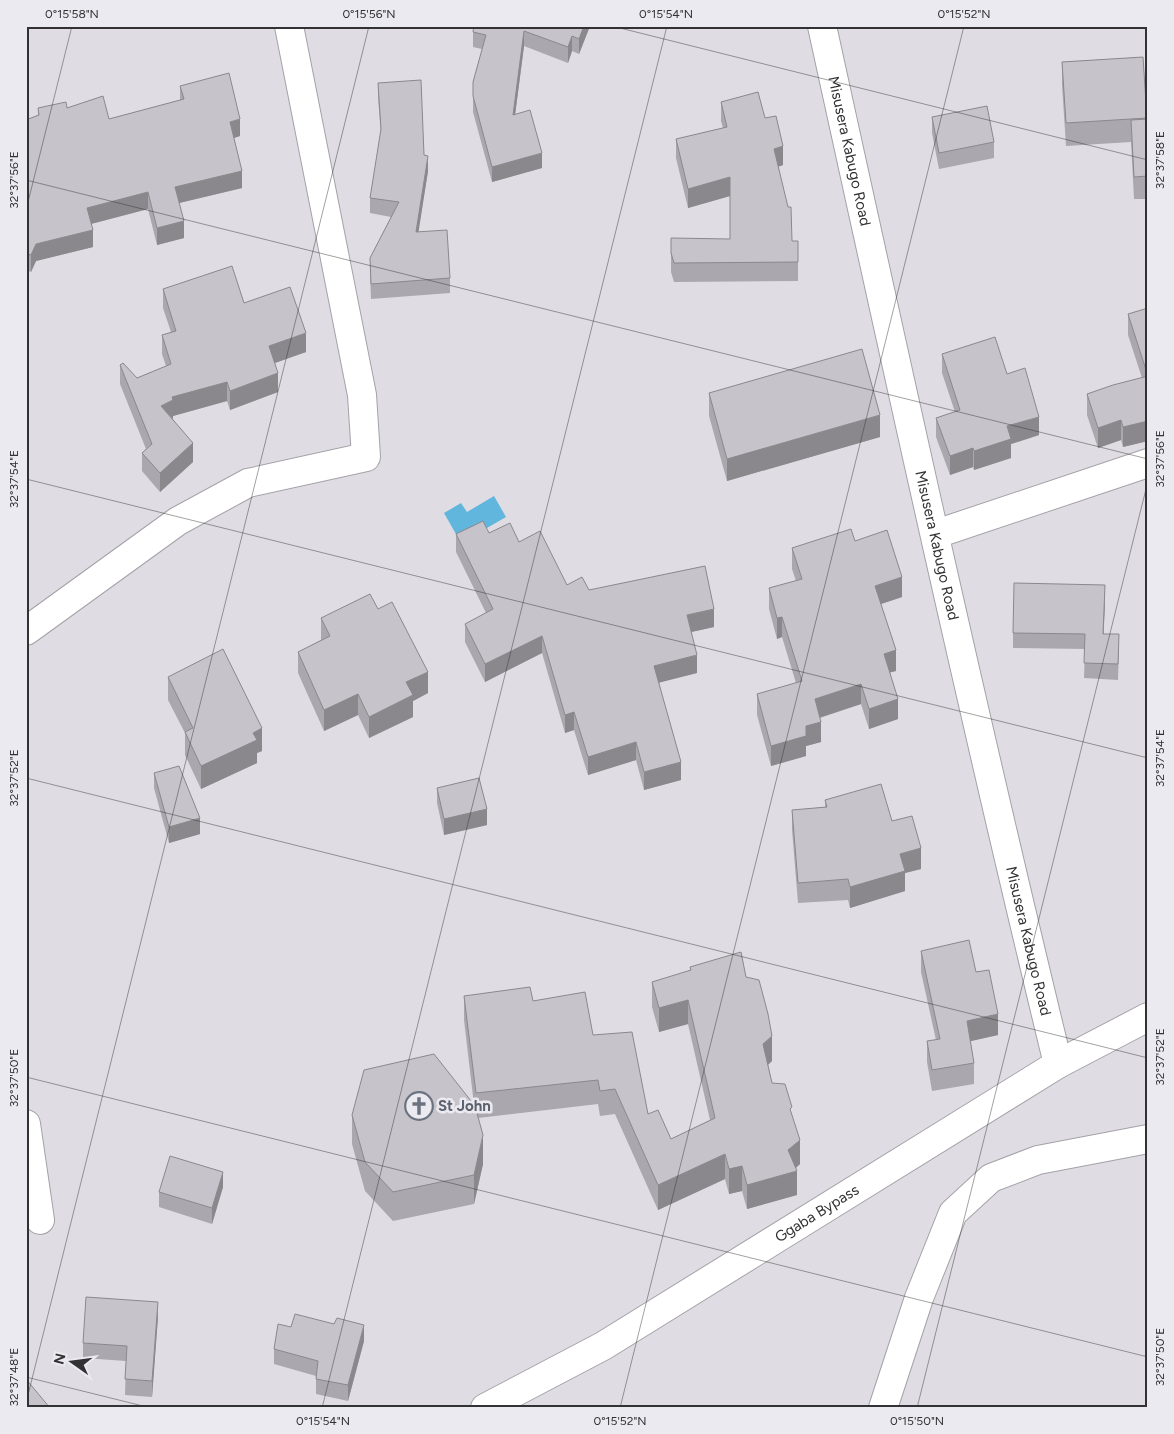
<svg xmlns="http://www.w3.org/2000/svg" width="1174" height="1434" font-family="Figtree,sans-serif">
<rect width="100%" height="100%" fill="#dfdde3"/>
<path fill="#61b6dd" d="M494 496 506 517 461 543 444 513 461 503 467 512Z"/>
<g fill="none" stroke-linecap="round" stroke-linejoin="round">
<defs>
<g id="minor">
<path id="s1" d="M822 26C898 373 974 719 1058 1064"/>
<path d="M936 534 1148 463"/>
<path d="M26 631 178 521 248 483 366 457 362 395 289 26"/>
<path d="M26 1124 40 1220"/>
<path d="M883 1408 919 1298 953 1213 991 1178 1038 1160 1148 1139"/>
</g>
<g id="tertiary">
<path id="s2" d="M485 1408 603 1346 1058 1064 1148 1017"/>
</g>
</defs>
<use href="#minor" stroke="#a4a2a8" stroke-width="30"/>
<use href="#tertiary" stroke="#a4a2a8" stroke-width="30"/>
<use href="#minor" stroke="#fff" stroke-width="28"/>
<use href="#tertiary" stroke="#fff" stroke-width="28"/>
</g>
<path fill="#aaa8ae" d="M474 26H590L579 54 572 51 568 63 524 46 515 115 542 168 492 182 473 112V82L482 49 473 47V32Z
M1143 57 1147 119H1148V199H1134L1131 142 1066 146 1062 85V62Z
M378 83 424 155 428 171 418 232 450 278V293L371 299 370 274V258L391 217 370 213V198L381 134 378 98Z
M180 86 240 136 234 138 242 188 179 203 184 238 157 245 148 209 91 224 93 247 36 261 31 272 26 270V120L38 115V108H67L109 119 180 100Z
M721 102 765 118 783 165 778 167 792 241H798V281L674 282 671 272V253L730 239V196L688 208 676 158V139L723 128 721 121Z
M932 117 994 142V158L939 169 932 133Z
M163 289 244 303 306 352 275 363 278 392 230 410 227 401 173 416V419L193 462 160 492 142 471V453L146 449 120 384V365L137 378 166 366 162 354V335L171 332 163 308Z
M1148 308V441L1123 447 1121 440 1098 448 1087 415V394L1142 378 1128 335V314Z
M942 354 1007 374 1039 435 1011 444V458L974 470 973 467 950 475 936 437V418L955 412 942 373Z
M709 393 880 437 727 481 709 416Z
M489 533 519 542 567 585 589 590 714 627 691 632 697 673 659 682 681 780 644 790 636 760 588 775 574 730 565 733 542 653 485 682 465 642V624L486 613 456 552V534Z
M855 541 902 597 881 604 896 671 890 672 898 719 869 729 861 704 820 718 821 742 806 746V756L771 766 757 715V694L796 683 782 637 777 639 769 609V588L796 581 792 569V548Z
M1105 601 1103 634 1119 650 1118 680 1084 678 1085 649 1013 648V633Z
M378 609 428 693 413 701V717L369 738 358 715 324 731 298 673V652L321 640V618Z
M168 677 262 751 257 753V763L201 789 185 755V733L168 700Z
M154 773 200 834 169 843 154 788Z
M437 788 487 825 444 835 437 803Z
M825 800 892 821 921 869 905 873V891L850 908 848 900 798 903 792 830V810L825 807Z
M921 951 976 972 998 1035 970 1041 974 1063V1084L932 1091 927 1062V1041L936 1040 921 972Z
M690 967 746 977 772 1061 768 1065 772 1083 792 1116 800 1164 796 1168 797 1195 747 1209 742 1191 729 1194 725 1179 658 1210 615 1114 600 1116 598 1104 478 1118 483 1164 474 1204 393 1221 365 1191 352 1144V1115L474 1105 464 1020V996L533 1001 593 1035 648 1114 671 1139 710 1120 688 1024 659 1032 652 1007V982L690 971Z
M223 1187 212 1224 159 1207V1192Z
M158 1317 152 1397 125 1395 126 1361 83 1358V1343Z
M291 1327 364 1341 348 1401 316 1394V1376L274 1364V1349Z"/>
<path fill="#8b888d" d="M584 26H590L579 54V39Z
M524 31V46L513 131V115Z
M572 36V51L568 63V47Z
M240 119V136L230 139V122Z
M783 146V165L774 168V149Z
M542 153V168L492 182V167Z
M428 156V171L416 248V232Z
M242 171V188L175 204V187Z
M730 177V196L688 208V189Z
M148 192V209L87 225V208Z
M184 221V238L157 245V228Z
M93 230V247L36 261 31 272V255L36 244Z
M306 333V352L269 365V346Z
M278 373V392L230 410V391Z
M227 382V401L173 416V419L161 406 172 397Z
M880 415V437L727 481V459Z
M1039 417V435L1011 444V458L974 470V451L1007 426Z
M1121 420V440L1098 448V428Z
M1148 421V441L1123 447V427Z
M193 443V462L160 492V473Z
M973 448V467L950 475V456Z
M902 577V597L875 606V586Z
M1105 585V601L1103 649V634Z
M714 609V627L687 633V615Z
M782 617V637L777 639V618Z
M542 636V653L485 682V664Z
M896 650V671L884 674V654Z
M697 655V673L654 684V666Z
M428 672V693L413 701V717L369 738V717L406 682Z
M861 684V704L815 719V699Z
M358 694V715L324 731V710Z
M898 699V719L869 729V709Z
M574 712V730L565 733V715Z
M821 722V742L806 746V756L771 766V746L806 726Z
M262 728V751L257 753V763L201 789V766L253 733Z
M636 742V760L588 775V757Z
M681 762V780L644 790V772Z
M487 809V825L444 835V819Z
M200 818V834L169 843V827Z
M921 848V869L905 873V891L850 908V887L900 854Z
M688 1000V1024L659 1032V1008Z
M998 1014V1035L967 1042V1021Z
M772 1036V1061L763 1069V1044Z
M483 1135V1164L474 1204V1175Z
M800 1140V1164L790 1173 797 1171V1195L747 1209V1185Z
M725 1154V1179L658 1210V1185Z
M742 1166V1191L729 1194V1169Z
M223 1172V1187L212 1224V1208Z
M158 1302V1317L152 1397V1381Z
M364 1325V1341L348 1401V1385Z"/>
<path fill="#c6c3ca" stroke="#8b888d" d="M474 26H584L579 39 572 36 568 47 524 31 513 115 530 110 542 153 492 167 473 96V82L486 35 473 32Z
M1143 57 1147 118 1066 123 1062 62Z
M229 73 240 119 230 122 242 171 175 187 184 221 157 228 148 192 87 208 93 230 36 244 31 255 26 253V120L39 115 38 108 66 102 67 108 103 96 109 119 184 99 180 86Z
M421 80 424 155 428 156 416 232 447 230 450 278 371 284 370 258 399 202 370 198 381 129 378 83Z
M758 92 765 118 776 116 783 146 774 149 788 207H791L792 241H798V262L674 263 671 253V238L730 239V177L688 189 676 139 727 127 721 102Z
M987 106 994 142 939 153 932 117Z
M1148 119V176L1134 177 1131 120Z
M232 266 244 303 290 287 306 333 269 346 278 373 230 391 227 382 172 397 173 400 161 406 193 443 160 473 142 453 152 444 120 365 123 363 137 378 171 364 162 335 176 331 163 289Z
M1148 308V421L1123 427 1121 420 1098 428 1087 394 1113 385 1148 376 1128 314Z
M995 337 1007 374 1025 368 1039 417 1007 426 1011 439 974 451 973 448 950 456 936 418 960 410 942 354Z
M862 349 880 415 727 459 709 393Z
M483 521 489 533 510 523 519 542 540 531 567 585 582 577 589 590 705 566 714 609 687 615 697 655 654 666 681 762 644 772 636 742 588 757 574 712 565 715 542 636 485 664 465 624 493 609 456 534Z
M851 529 855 541 887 530 902 577 875 586 896 650 884 654 898 699 869 709 861 684 815 699 821 722 806 726V736L771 746 757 694 802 681 782 617 777 618 769 588 802 579 792 548Z
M1014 583 1105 585 1103 634H1119L1118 664 1084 663 1085 634 1013 633Z
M370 594 378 609 392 602 428 672 406 682 413 695 369 717 358 694 324 710 298 652 330 636 321 618Z
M223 649 262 728 253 733 257 740 201 766 185 732 193 728 168 677Z
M179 766 200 818 169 827 154 773Z
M479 778 487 809 444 819 437 788Z
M881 784 892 821 912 816 921 848 900 854 905 871 850 887 848 879 798 883 792 810 827 807 825 800Z
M969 940 976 972 989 970 998 1014 967 1021 974 1063 932 1070 927 1041 940 1039 921 951Z
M741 952 746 977 759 980 768 1014 772 1036 763 1044 772 1083 785 1084 792 1107 790 1109 800 1140 788 1150 797 1171 747 1185 742 1166 729 1169 725 1154 658 1185 615 1089 600 1091 598 1080 476 1093 464 996 530 987 533 1001 585 992 593 1035 632 1032 648 1114 658 1110 671 1139 715 1118 688 1000 659 1008 652 982 691 970 690 967Z
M434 1054 475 1106 483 1135 474 1175 393 1192 365 1162 352 1115 364 1070Z
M170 1156 223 1172 212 1208 159 1192Z
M86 1297 158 1302 152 1381 125 1379 127 1346 83 1343Z
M295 1314 334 1324 337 1318 364 1325 348 1385 316 1379 318 1361 274 1349 278 1324 291 1327Z
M26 1379 50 1408H26Z"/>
<path fill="none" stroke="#323133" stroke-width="1" stroke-opacity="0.45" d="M612 26 1148 160M26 180 1148 459M26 210 72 26M26 479 1148 758M26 778 1148 1058M26 1077 1148 1357M26 1377 151 1408M26 1403 369 26M322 1408 667 26M620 1408 964 26M917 1408 1148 481"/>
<defs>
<symbol id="church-ring" viewBox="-11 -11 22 22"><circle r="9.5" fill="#eceaf1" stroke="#6b7280" stroke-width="1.5"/><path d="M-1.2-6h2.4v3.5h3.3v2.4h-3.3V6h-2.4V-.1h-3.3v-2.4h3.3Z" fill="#6b7280"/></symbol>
</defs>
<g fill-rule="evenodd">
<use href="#church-ring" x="403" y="1090" width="32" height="32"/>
</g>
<g text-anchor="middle" stroke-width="5" stroke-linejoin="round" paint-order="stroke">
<g font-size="15" fill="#323133" stroke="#eceaf1">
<text dy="5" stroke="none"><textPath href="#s1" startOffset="128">Misusera Kabugo Road</textPath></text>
<text dy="5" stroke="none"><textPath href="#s1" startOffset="532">Misusera Kabugo Road</textPath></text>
<text dy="5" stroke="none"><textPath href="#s1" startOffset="938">Misusera Kabugo Road</textPath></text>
<text dy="5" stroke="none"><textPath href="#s2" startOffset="385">Ggaba Bypass</textPath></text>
</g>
<g font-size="15" font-weight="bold" fill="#5b616d" stroke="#eceaf1" text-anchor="start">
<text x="438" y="1111">St John</text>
</g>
</g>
<rect width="1174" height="1434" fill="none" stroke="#eceaf1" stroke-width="55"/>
<g transform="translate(72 1362) rotate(284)" stroke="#eceaf1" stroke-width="4" paint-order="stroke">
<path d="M0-4L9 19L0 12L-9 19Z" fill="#323133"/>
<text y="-8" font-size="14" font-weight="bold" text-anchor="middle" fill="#323133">N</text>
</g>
<rect x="28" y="28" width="1118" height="1378" fill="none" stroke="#323133" stroke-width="2"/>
<g font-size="12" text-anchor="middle" fill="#323133">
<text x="72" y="18">0°15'58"N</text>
<text x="369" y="18">0°15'56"N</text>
<text x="666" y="18">0°15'54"N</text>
<text x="964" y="18">0°15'52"N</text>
<text transform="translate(1160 160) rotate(-90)" y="4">32°37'58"E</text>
<text transform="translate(14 180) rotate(-90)" y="4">32°37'56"E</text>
<text transform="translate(1160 459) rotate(-90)" y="4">32°37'56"E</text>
<text transform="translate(14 479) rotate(-90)" y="4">32°37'54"E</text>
<text transform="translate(1160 758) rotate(-90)" y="4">32°37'54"E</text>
<text transform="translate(14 778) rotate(-90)" y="4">32°37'52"E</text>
<text transform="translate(1160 1057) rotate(-90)" y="4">32°37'52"E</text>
<text transform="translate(14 1078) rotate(-90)" y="4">32°37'50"E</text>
<text transform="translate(1160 1357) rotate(-90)" y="4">32°37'50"E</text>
<text transform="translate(14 1377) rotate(-90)" y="4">32°37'48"E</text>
<text x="323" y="1425">0°15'54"N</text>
<text x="620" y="1425">0°15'52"N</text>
<text x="917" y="1425">0°15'50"N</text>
</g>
</svg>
